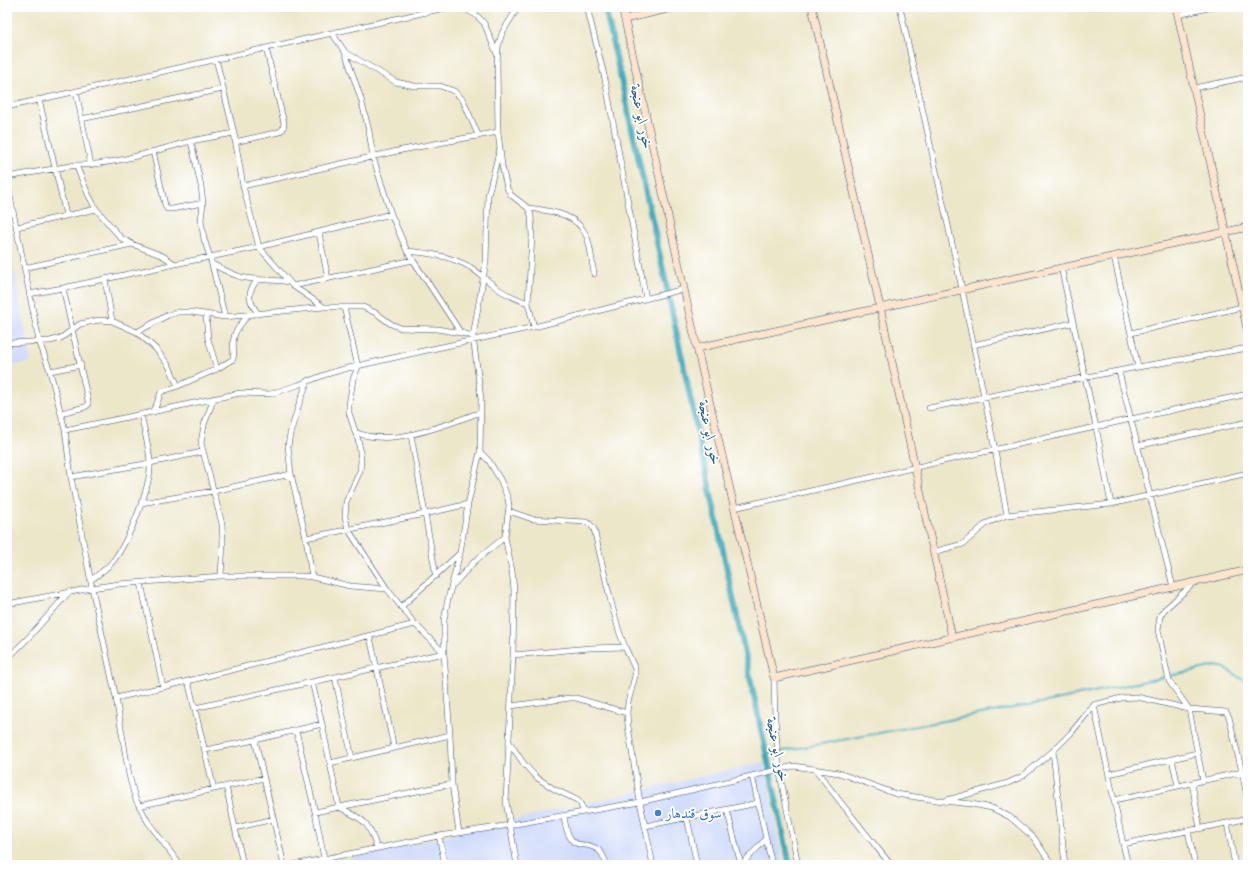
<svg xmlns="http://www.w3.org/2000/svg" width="1255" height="872" font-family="'Old Standard TT',Amiri,serif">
<rect width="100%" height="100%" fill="#fff"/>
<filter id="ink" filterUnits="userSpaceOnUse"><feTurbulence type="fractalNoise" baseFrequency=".025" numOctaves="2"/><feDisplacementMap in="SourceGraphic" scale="8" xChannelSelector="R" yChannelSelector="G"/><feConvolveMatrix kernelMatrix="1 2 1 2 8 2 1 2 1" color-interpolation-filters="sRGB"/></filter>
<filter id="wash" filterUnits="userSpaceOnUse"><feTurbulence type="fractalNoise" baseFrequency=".012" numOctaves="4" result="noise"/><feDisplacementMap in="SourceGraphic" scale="16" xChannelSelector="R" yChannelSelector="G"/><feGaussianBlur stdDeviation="0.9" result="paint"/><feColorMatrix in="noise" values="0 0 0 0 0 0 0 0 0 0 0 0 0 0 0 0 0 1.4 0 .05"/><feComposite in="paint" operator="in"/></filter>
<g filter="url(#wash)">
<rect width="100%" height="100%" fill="#ede7ca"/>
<path fill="#cfdafa" d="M7 227 31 362 7 367Z
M764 762 783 865H321Z"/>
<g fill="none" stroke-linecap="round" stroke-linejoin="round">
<path stroke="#3ca9bc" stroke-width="2" d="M767 754 1051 701 1216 666 1225 668 1248 683"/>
<path stroke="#3ca9bc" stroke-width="6" d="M605 7 667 288 790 865"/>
</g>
</g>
<g filter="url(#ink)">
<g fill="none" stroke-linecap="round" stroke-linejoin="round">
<defs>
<path id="street" d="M449 7 332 33 345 52 361 99 369 131 373 157 391 214 407 251 461 333
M462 7 476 15 484 23 497 54
M518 7 502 33 498 47 497 65 498 132 502 166 507 188 511 195 528 208 531 215 532 236 528 303 534 327
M587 7 605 79 646 299
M900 7 962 289 995 450 1007 515
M1178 15 1212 7
M345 52 396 82 414 86H440L454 91 463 100 478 135
M1194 88 1248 77
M76 91 91 165
M39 99 66 215
M7 107 332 33
M81 119 223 89
M235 142 279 132 283 129 284 123 266 48
M153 151 165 205 167 209H172L203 203
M76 165C115 165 154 151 191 141
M7 177 76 165 88 194 96 209 121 238 132 244 163 256 175 264 259 247 243 186 234 133 216 59
M7 181 39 341 50 371 65 430 71 477 92 588 116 698
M243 186 402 150 498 132
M528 208C551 211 577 213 587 237 591 248 592 262 594 274
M391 214 259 247 293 286 324 307H363L376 313 391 324 401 328 437 329 461 333 473 336
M17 227 96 209
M319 233 328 279
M407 251C428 253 451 256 470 267 479 273 488 281 497 288 506 295 517 299 528 303
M1114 256 1138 367
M212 264C222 269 231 274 241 277 257 281 273 279 289 282
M1061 267 1096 427 1111 504
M24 268 132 244
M105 279 112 321
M293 286 413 260
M29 294 63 288 175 264
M344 307 358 367 353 379 349 405V413L359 443 361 461 360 471 346 502 345 517 348 529 387 589 415 624 444 653 450 735 452 784 459 833
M258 314C248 299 246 294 258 279
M206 315 208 339 217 369
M225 317 210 257 204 239 201 220 203 203 201 186 191 141 234 133
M137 332 168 315 178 312H191L225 317 324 307
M1131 333 1242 307
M7 343 50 341 61 338 80 324 99 320 112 321 137 332 156 349 169 366 178 386 161 392 156 406 152 412 65 430
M973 345 1072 323
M50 371 81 365
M1119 372 1173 587
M308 380 299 404 290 434 288 446 291 474 306 538 425 514 468 504
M178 386 217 369 233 359C235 352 232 345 234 337 235 330 243 322 247 316
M214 398 204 425 201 443 222 524 223 542 221 576
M929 408 1138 367 1248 348
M152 412 240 393 270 394 298 385 327 374 344 369 423 351 534 327 684 289
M61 413 85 407 88 405V401L63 288
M355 432C392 448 445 425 481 412
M411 435 436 576
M1137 446 1248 422
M480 452 489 461 501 481 508 499 509 506 505 537 512 571 514 590 513 655 506 802 517 865
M71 477 150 463 202 452
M141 503 214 491 291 474
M734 508 1131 419 1248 394
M509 511 532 519 587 522 590 524 594 529 610 598 619 631 625 647 635 669V676L628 702 627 713 628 726 640 802 653 865
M306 538 312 577
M933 552 963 544 987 523 1007 515 1111 504 1248 473
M91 580C99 574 108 568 114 560 128 541 152 486 150 462 149 446 144 430 141 414
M1195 582 1164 610 1160 616 1158 630 1169 681 1189 709 1203 781
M141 583 163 687 188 681 214 789 264 778
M453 585 475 561 505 537
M7 604 92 588 119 584 221 576H302L312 577 350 586 387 589
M401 607 460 553
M370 637 394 748
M513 655 590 648 625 647
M7 659 29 637 69 592
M335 677 352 758
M774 678 775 719 779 769 798 865
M188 681 415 624
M163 687 116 698 129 775 135 798 148 822 180 865
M511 706 570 698H576L627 713
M195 708 312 682
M322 724 312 682 444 653V620L448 599 460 553 468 504 480 452 481 399 473 336 486 262 488 195 500 148
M296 730 315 812
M255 740 284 865
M509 742 524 764 536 777 554 789 577 800 580 803 584 812
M205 750 255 740 322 724 339 807
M1053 751 1065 865
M1172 759 1178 786
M330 763 450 735
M815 769 842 804 891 865
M1248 771 1242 772 1248 802
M1109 774 1197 753
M752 776 772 865
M226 786 243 865
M947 800 1008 783 1023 776 1053 751 1071 733 1094 705
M1114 800 1094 705 1121 698 1137 697 1189 709 1226 712 1229 717 1242 772 1192 783 1200 829
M139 806 214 789
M339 807C365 821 367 819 377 848
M727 810 741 865
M564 816C565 824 567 837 574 842 577 844 582 845 586 845 600 848 602 852 607 865
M687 818 697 865
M645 826 758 803
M235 828 274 819
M1188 831 1195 865
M439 836 445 865
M1123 844 1114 800 1192 783
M324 858 315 812 452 784
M293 865 439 836 510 825 640 802 794 766 839 773 896 794 943 801 972 804 992 808 1010 817 1025 830 1034 838 1052 865
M741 865 766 839
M1128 865 1123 844 1227 823
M1235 865 1227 823 1248 818"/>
<path id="secondary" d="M622 7 697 348 774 678 1248 570
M812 7 880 307 952 637
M1176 7 1248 333
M625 19 676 7
M697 348 1248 227"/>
</defs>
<use href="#street" stroke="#3a4b6e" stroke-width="6"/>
<use href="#secondary" stroke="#3a4b6e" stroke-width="8"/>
<use href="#street" stroke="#fff" stroke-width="5"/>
<use href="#secondary" stroke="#fbe5cf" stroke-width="7"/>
</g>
</g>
<circle fill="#3f7fe0" stroke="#fff" stroke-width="1.5" cx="658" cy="813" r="4"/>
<g text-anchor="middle" stroke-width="3.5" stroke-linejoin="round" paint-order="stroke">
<g font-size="14" fill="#366cbe" stroke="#fff" text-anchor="start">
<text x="666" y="818">سوق قندهار</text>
</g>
<g font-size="15" font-style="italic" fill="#286084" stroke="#fff">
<text transform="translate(642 117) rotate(78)" y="5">خور ابو عنجة</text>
<text transform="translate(710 433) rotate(78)" y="5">خور ابو عنجة</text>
<text transform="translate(778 750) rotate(78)" y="5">خور ابو عنجة</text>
</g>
</g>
<rect width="1255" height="872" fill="none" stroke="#fff" stroke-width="24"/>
</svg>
